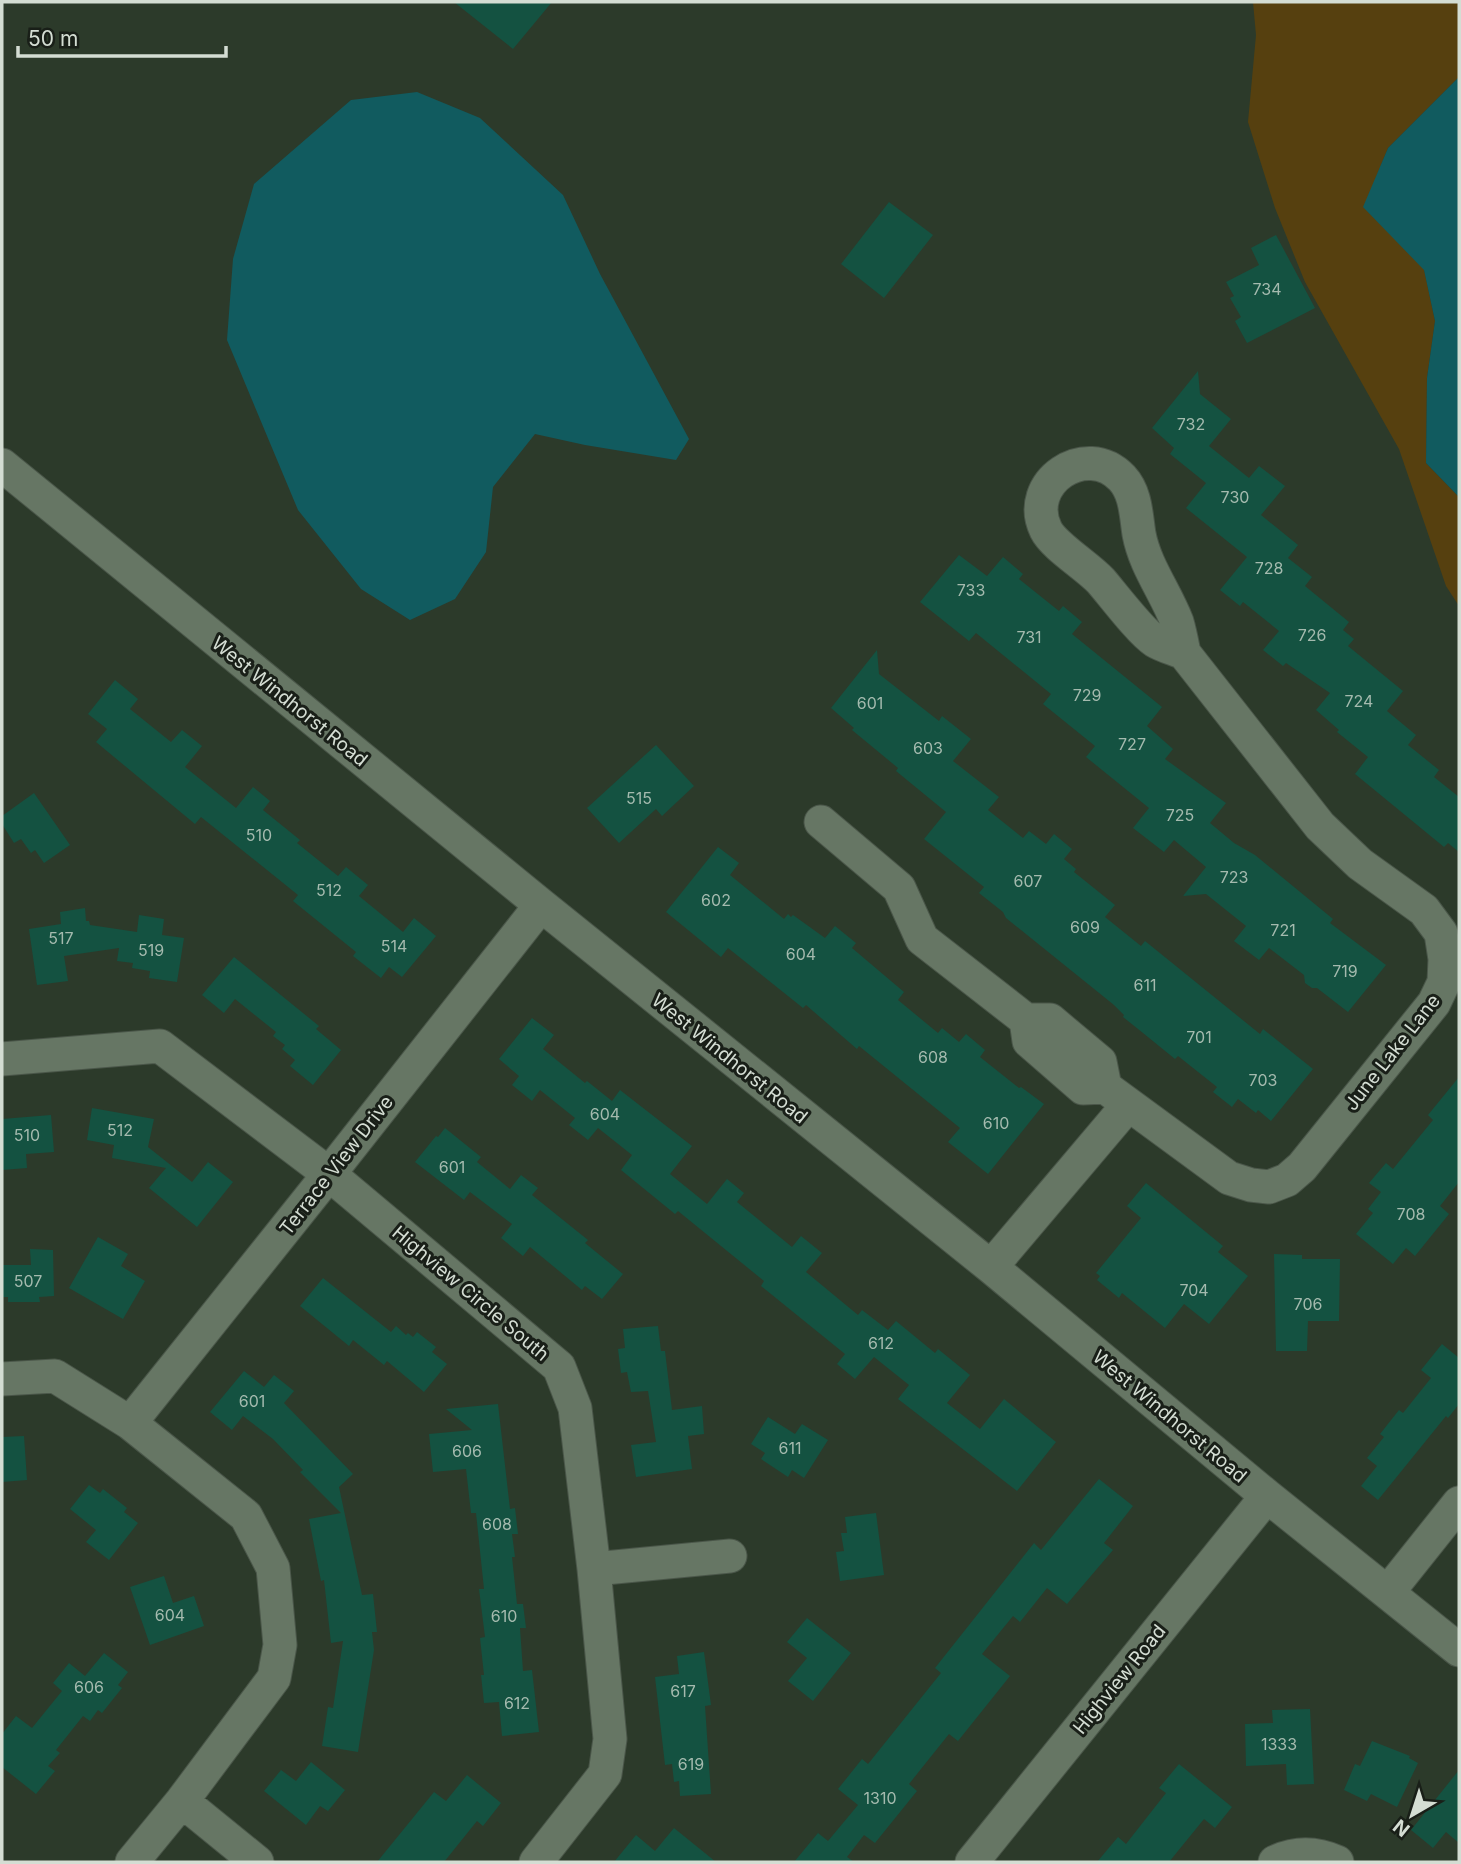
<svg xmlns="http://www.w3.org/2000/svg" width="1461" height="1864" font-family="Inter,sans-serif">
<rect width="100%" height="100%" fill="#2c3a2a"/>
<path fill="#56400f" d="M1253 2H1459V77L1388 148 1364 207 1424 269 1435 321 1427 378 1426 463 1458 496 1459 500V606L1446 586 1399 449 1305 282 1275 208 1248 122 1256 35Z"/>
<path fill="#115b5f" d="M1459 77V500L1458 496 1426 463 1427 378 1435 321 1424 270 1363 207 1388 148Z
M417 92 480 118 563 195 600 274 689 439 676 460 585 445 535 434 493 487 486 552 455 599 410 620 361 589 298 510 227 340 233 259 254 184 351 100Z"/>
<path fill="#145241" d="M454 2H552L513 49Z
M889 202 933 235 884 298 841 264Z
M1276 235 1315 308 1247 343 1235 321 1241 317 1230 298 1234 296 1226 282 1259 265 1251 248Z
M1198 371 1200 394 1231 419 1209 446 1249 478 1259 466 1285 486 1261 515 1298 545 1288 558 1312 577 1305 586 1349 622 1343 630 1354 639 1348 646 1403 691 1387 711 1416 735 1408 745 1439 770 1434 777 1459 797V852L1448 843 1444 847 1355 774 1368 757 1337 732 1339 730 1316 710 1330 693 1286 663 1283 666 1263 650 1279 631 1243 602 1240 606 1220 590 1247 557 1186 508 1206 483 1170 454 1174 448 1152 428Z
M959 555 987 576 1003 557 1023 574 1019 579 1059 611 1063 606 1082 622 1072 634 1162 707 1147 726 1173 749 1165 759 1226 803 1210 823 1234 843 1255 855 1333 919 1330 923 1386 965 1348 1012 1317 988H1312L1305 983 1304 975 1269 948 1259 960 1234 941 1246 926 1206 894 1183 896 1206 867 1174 840 1164 852 1133 828 1149 808 1086 757 1095 746 1043 704 1051 694 976 633 969 641 920 602Z
M877 650 879 674 939 721 942 716 971 739 953 761 999 797 988 810 1023 838 1029 831 1046 844 1054 834 1072 849 1064 859 1076 869 1074 872 1115 905 1105 917 1141 946 1145 941 1260 1034 1263 1029 1313 1069 1271 1121 1258 1110 1256 1113 1238 1099 1232 1107 1213 1092 1217 1087 1178 1056 1175 1059 1143 1033 1123 1017 1124 1015 1114 1005 1006 918 1003 912 979 893 984 887 924 839 946 812 896 771 898 768 852 730 854 728 831 708Z
M115 680 138 699 130 709 171 742 182 730 202 746 185 767 236 808 253 787 270 801 263 810 300 840 297 843 338 876 346 867 368 885 359 896 403 932 414 918 436 936 402 977 389 967 381 978 353 956 356 952 293 901 298 895 201 817 195 824 96 742 107 729 88 714Z
M656 745 694 786 662 816 656 809 619 843 587 808Z
M34 793 70 845 44 863 35 850 31 853 21 839 14 843 2 824V816Z
M718 847 739 863 730 875 784 919 788 914 791 917 793 915 825 938 835 926 856 943 852 948 904 992 898 1000 938 1033 942 1028 959 1042 966 1034 985 1050 980 1057 1019 1088 1021 1087 1044 1104 988 1174 948 1142 960 1128 859 1046 857 1049 806 1005 803 1008 728 948 721 957 666 912Z
M85 908 86 921H89L90 925 137 932 139 915 164 919 162 935 184 938 177 982 149 978 150 971 132 968 133 963 117 961 119 948 64 956 68 981 37 985 29 929 61 924 60 912Z
M234 957 319 1026 316 1029 341 1050 313 1085 290 1066 295 1060 282 1049 285 1045 273 1036 276 1032 235 999 224 1013 202 995Z
M532 1018 554 1035 543 1049 585 1083 587 1081 612 1101 620 1090 692 1146 670 1174 707 1204 727 1179 744 1193 737 1202 792 1247 801 1236 822 1253 806 1272 858 1315 862 1310 888 1330 896 1321 935 1353 938 1349 970 1375 947 1403 980 1429 1004 1399 1056 1442 1017 1491 898 1399 909 1385 874 1357 855 1379 837 1364 845 1354 761 1286 764 1281 678 1211 675 1214 621 1170 632 1155 598 1128 588 1140 569 1125 575 1118 540 1090 532 1101 512 1085 519 1076 499 1059Z
M1459 1077V1182L1440 1206 1449 1214 1415 1256 1406 1248 1393 1264 1356 1234 1373 1213 1368 1209 1381 1192 1369 1183 1386 1163 1393 1169 1433 1120 1428 1115Z
M92 1108 154 1119 148 1147 192 1182 208 1162 233 1182 197 1227 149 1188 166 1168 112 1158 114 1145 87 1140Z
M51 1115 54 1152 26 1154 27 1168 2 1170V1119Z
M445 1128 481 1157 477 1162 510 1189 521 1175 538 1188 532 1195 588 1240 585 1243 623 1274 602 1299 585 1286 582 1290 530 1247 523 1256 501 1238 512 1224 470 1192 464 1200 415 1162 436 1136 438 1137Z
M1146 1183 1223 1246 1218 1252 1248 1276 1209 1324 1184 1304 1165 1328 1122 1293 1119 1298 1097 1280 1100 1276 1096 1273 1141 1218 1127 1206Z
M98 1237 128 1254 121 1266 145 1281 123 1319 69 1288Z
M30 1249 53 1250 54 1296 39 1297 40 1302H8V1297H2V1265H31Z
M1274 1254 1302 1255V1259H1340L1339 1321H1308L1307 1351H1276Z
M323 1278 391 1332 396 1326 406 1335 408 1333 413 1337 417 1332 436 1347 432 1352 447 1364 424 1392 387 1361 384 1365 353 1340 349 1346 300 1306Z
M658 1326 661 1351H665L672 1410 702 1406 704 1434 688 1436 692 1469 636 1477 631 1445 656 1442 648 1391 631 1392 627 1372 621 1373 618 1349 625 1348 623 1329Z
M1442 1344 1459 1358V1404L1448 1418 1446 1416 1378 1500 1361 1486 1377 1466 1367 1458 1384 1437 1380 1434 1399 1410 1403 1413 1431 1378 1421 1370Z
M244 1371 264 1387 274 1375 294 1391 284 1403 353 1474 339 1487 362 1595 373 1594 377 1632H372L374 1650 358 1752 322 1746 328 1707 333 1708 343 1641 331 1643 324 1580 321 1581 309 1519 341 1513 300 1472 303 1470 273 1439 243 1416 232 1430 210 1412Z
M498 1404 510 1509 515 1508 518 1534H512L515 1557H512L517 1604H523L526 1628H520L523 1671 532 1670 539 1732 502 1736 499 1702 484 1703 481 1675H484L480 1638 485 1637 479 1589H484L476 1513H471L466 1469 433 1472 429 1434 472 1430 446 1409Z
M768 1417 795 1434 802 1424 828 1440 804 1478 792 1470 788 1477 761 1459 765 1453 751 1444Z
M24 1436 27 1480 2 1482V1437Z
M1099 1479 1133 1506 1104 1543 1113 1550 1067 1604 1047 1588 1020 1622 1013 1616 982 1654 1010 1676 958 1741 949 1734 909 1784 917 1791 875 1843 864 1835 847 1857 854 1862H794L818 1833 828 1841 858 1805 838 1789 862 1759 868 1764 941 1673 935 1668 1034 1543 1041 1550Z
M89 1485 100 1493 103 1489 127 1508 124 1512 138 1523 109 1560 86 1542 96 1530 70 1509Z
M876 1513 884 1575 840 1581 836 1552 844 1551 841 1533H847L845 1517Z
M164 1576 173 1603 194 1596 204 1626 150 1645 130 1587Z
M807 1618 851 1653 813 1701 788 1681 807 1658 787 1642Z
M704 1652 711 1705 705 1706 711 1794 680 1796 679 1781 674 1782 672 1764 665 1765 655 1677 679 1674 677 1656Z
M104 1653 128 1672 118 1685 122 1688 102 1713 98 1710 90 1721 83 1716 56 1750 60 1753 48 1766 55 1771 36 1794 2 1767V1734L16 1716 32 1728 62 1691 53 1683 69 1663 85 1676Z
M1310 1709 1314 1784 1287 1785 1286 1764 1246 1766 1245 1724 1273 1723 1272 1710Z
M1372 1741 1410 1756 1409 1758 1418 1763 1397 1807 1371 1794 1367 1801 1344 1790 1355 1764 1360 1766Z
M311 1762 345 1790 328 1811 320 1806 306 1825 264 1791 281 1770 296 1781Z
M1179 1764 1232 1807 1215 1828 1204 1819 1169 1862H1097L1118 1837 1126 1844 1166 1793 1159 1788Z
M1459 1770V1843L1446 1832 1433 1848 1411 1830Z
M467 1775 501 1803 483 1826 477 1821 444 1862H377L434 1792 446 1801Z
M674 1828 716 1862H614L636 1835 655 1851Z"/>
<g fill="none" stroke-linecap="round" stroke-linejoin="round">
<defs>
<path id="minor" d="M2 465 541 905 991 1267 1267 1496 1459 1650
M821 822 899 888 922 939 1026 1020H1050L1100 1062 1105 1087 1229 1178 1251 1185 1269 1187 1287 1180 1302 1167 1434 1003 1444 982 1445 959 1441 933 1424 910 1360 864 1320 826 1184 653C1182 643 1180 632 1177 622 1165 591 1145 566 1139 534 1136 515 1136 493 1122 478 1086 440 1023 483 1046 530 1054 546 1087 566 1101 581 1113 595 1141 632 1155 641 1163 646 1175 649 1184 653
M1026 1020 1029 1041 1083 1088 1105 1087
M2 1059 160 1046 329 1174 559 1367 575 1408 594 1569 610 1739 605 1774 536 1862
M991 1267 1128 1105
M2 1379 55 1376 130 1423 246 1516 273 1568 280 1645 274 1678 182 1801 132 1862
M130 1423 329 1174 541 905
M594 1569 730 1556
M1388 1592 1459 1503
M182 1801 257 1862
M972 1862 1267 1496
M1275 1862C1296 1852 1317 1853 1337 1862"/>
</defs>
<use href="#minor" stroke="#4a5649" stroke-width="35"/>
<use href="#minor" stroke="#667664" stroke-width="33"/>
</g>
<g text-anchor="middle" stroke-width="6" stroke-linejoin="round" paint-order="stroke">
<g font-size="16" fill="#a4baae">
<text x="1267" y="295">734</text>
<text x="1191" y="430">732</text>
<text x="1235" y="503">730</text>
<text x="1269" y="574">728</text>
<text x="971" y="596">733</text>
<text x="1312" y="641">726</text>
<text x="1029" y="643">731</text>
<text x="1087" y="701">729</text>
<text x="1359" y="707">724</text>
<text x="870" y="709">601</text>
<text x="1132" y="750">727</text>
<text x="928" y="754">603</text>
<text x="639" y="804">515</text>
<text x="1180" y="821">725</text>
<text x="259" y="841">510</text>
<text x="1234" y="883">723</text>
<text x="1028" y="887">607</text>
<text x="329" y="896">512</text>
<text x="716" y="906">602</text>
<text x="1085" y="933">609</text>
<text x="1283" y="936">721</text>
<text x="61" y="944">517</text>
<text x="394" y="952">514</text>
<text x="151" y="956">519</text>
<text x="801" y="960">604</text>
<text x="1345" y="977">719</text>
<text x="1145" y="991">611</text>
<text x="1199" y="1043">701</text>
<text x="933" y="1063">608</text>
<text x="1263" y="1086">703</text>
<text x="605" y="1120">604</text>
<text x="996" y="1129">610</text>
<text x="120" y="1136">512</text>
<text x="27" y="1141">510</text>
<text x="452" y="1173">601</text>
<text x="1411" y="1220">708</text>
<text x="28" y="1287">507</text>
<text x="1194" y="1296">704</text>
<text x="1308" y="1310">706</text>
<text x="881" y="1349">612</text>
<text x="252" y="1407">601</text>
<text x="790" y="1454">611</text>
<text x="467" y="1457">606</text>
<text x="497" y="1530">608</text>
<text x="170" y="1621">604</text>
<text x="504" y="1622">610</text>
<text x="89" y="1693">606</text>
<text x="683" y="1697">617</text>
<text x="517" y="1709">612</text>
<text x="1279" y="1750">1333</text>
<text x="691" y="1770">619</text>
<text x="880" y="1804">1310</text>
</g>
<g font-size="19" fill="#d4ddd3" stroke="#191f18">
<text transform="translate(290 701) rotate(39)" y="7">West Windhorst Road</text>
<text transform="translate(1392 1052) rotate(-52)" y="7">June Lake Lane</text>
<text transform="translate(730 1058) rotate(39)" y="7">West Windhorst Road</text>
<text transform="translate(336 1165) rotate(-52)" y="7">Terrace View Drive</text>
<text transform="translate(471 1293) rotate(40)" y="7">Highview Circle South</text>
<text transform="translate(1170 1416) rotate(40)" y="7">West Windhorst Road</text>
<text transform="translate(1119 1679) rotate(-51)" y="7">Highview Road</text>
</g>
</g>
<rect width="1461" height="1864" fill="none" stroke="#d4ddd3" stroke-width="7"/>
<g transform="translate(1412 1815) rotate(219)" stroke="#191f18" stroke-width="5" paint-order="stroke">
<path d="M0-5L12 26L0 18L-12 26Z" fill="#d4ddd3"/>
<text y="-10" font-size="19" font-weight="bold" text-anchor="middle" fill="#d4ddd3">N</text>
</g>
<path d="M18 46v10h208v-10" fill="none" stroke="#d4ddd3" stroke-width="3.5"/>
<text x="28" y="46" font-size="21" fill="#d4ddd3" stroke="#191f18" stroke-width="5" paint-order="stroke">50 m</text>
</svg>
